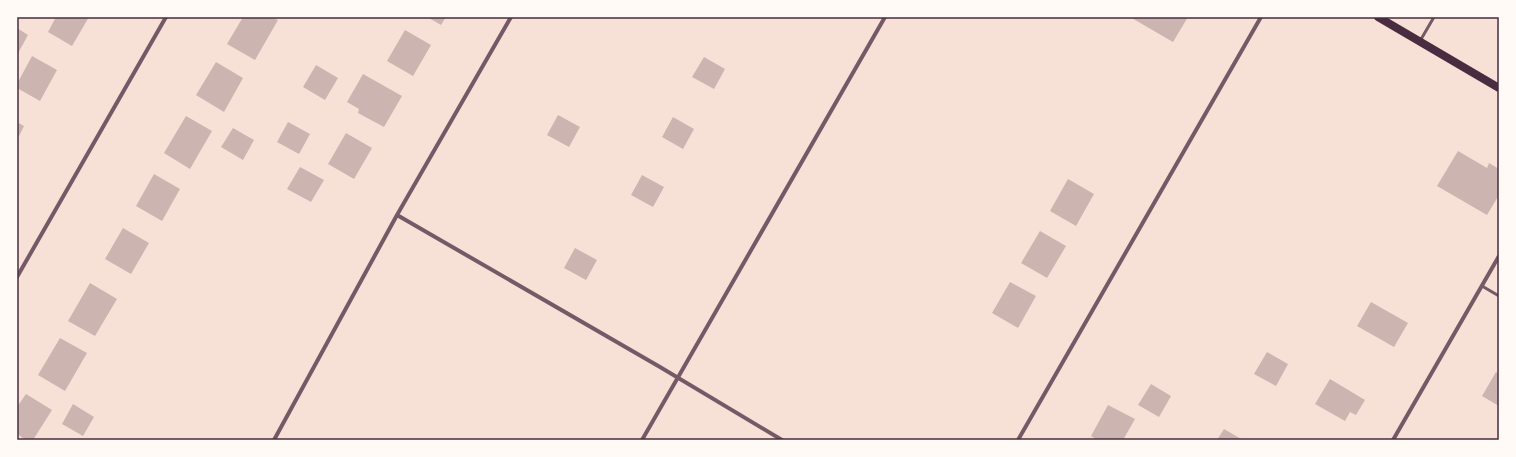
<svg xmlns="http://www.w3.org/2000/svg" width="1516" height="457" font-family="'Fira Sans Condensed',sans-serif">
<rect width="100%" height="100%" fill="#f7e1d7"/>
<path fill="#ccb4b1" d="M56 17H89L72 46 48 32Z
M243 17H272L278 20 255 60 227 44Z
M427 17H446L441 25Z
M1130 17H1188L1173 42Z
M17 28 28 35 17 55Z
M405 30 431 45 413 76 387 61Z
M32 56 57 70 40 101 17 88V84Z
M704 57 725 69 714 89 692 77Z
M216 62 243 78 224 112 196 95Z
M316 65 338 78 325 100 303 87Z
M363 74 402 96 384 127 358 113 359 109 347 102Z
M558 115 580 127 569 147 547 135Z
M186 116 212 131 190 169 164 153Z
M673 117 694 129 683 149 662 137Z
M17 122 24 126 17 140Z
M288 122 310 134 299 154 277 142Z
M233 128 254 140 243 160 221 147Z
M346 133 372 148 354 179 328 164Z
M1458 151 1487 168 1489 163 1499 169V195L1487 215 1437 186Z
M300 167 324 180 311 202 287 189Z
M154 174 180 189 162 221 136 206Z
M642 175 664 187 653 207 631 195Z
M1068 179 1094 194 1076 226 1050 211Z
M123 228 149 243 131 274 105 259Z
M1040 231 1066 246 1047 278 1021 263Z
M575 248 597 260 586 280 564 268Z
M1010 282 1036 296 1018 328 992 313Z
M90 283 117 299 95 336 68 321Z
M1371 302 1408 323 1394 347 1357 326Z
M60 338 87 353 65 391 38 375Z
M1267 352 1288 364 1276 386 1254 374Z
M1496 372 1499 374V406L1482 396Z
M1330 379 1365 400 1356 415 1350 412 1345 421 1315 404Z
M1151 384 1171 396 1159 417 1138 405Z
M26 394 52 410 33 440H26L17 434V407Z
M73 404 94 417 83 436 62 424Z
M1108 405 1135 419 1123 440H1097L1091 436Z
M1224 429 1243 440H1217Z"/>
<g fill="none" stroke-linecap="round" stroke-linejoin="round">
<path stroke="#755966" stroke-width="3" d="M1420 41 1434 17
M1482 286 1499 296"/>
<path stroke="#755966" stroke-width="4" d="M397 215 660 367 782 440
M17 277 166 17
M274 440 397 215 511 17
M642 440 885 17
M1018 440 1261 17
M1393 440 1499 256"/>
<path stroke="#4a2c40" stroke-width="8" d="M1378 17 1499 88"/>
</g>
<rect width="1516" height="457" fill="none" stroke="#fffaf5" stroke-width="36"/>
<rect x="18" y="18" width="1480" height="421" fill="none" stroke="#4a2c40" stroke-width="1.5"/>
</svg>
